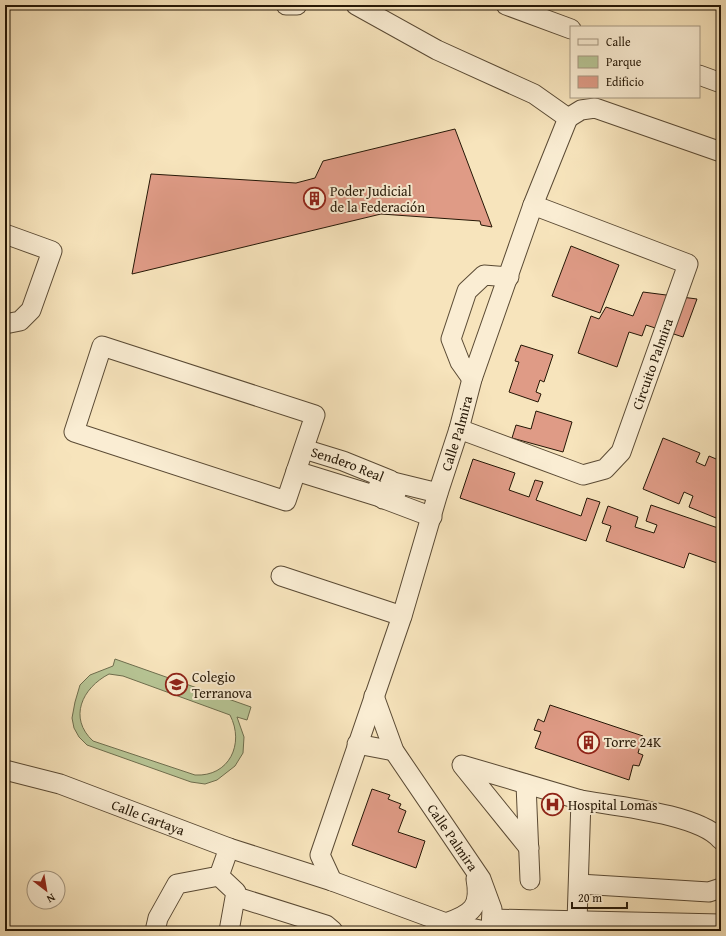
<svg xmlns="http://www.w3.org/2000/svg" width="726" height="936" font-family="'Gentium Book Plus',serif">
<rect width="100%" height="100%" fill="#f7e4bc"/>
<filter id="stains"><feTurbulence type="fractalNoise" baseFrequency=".005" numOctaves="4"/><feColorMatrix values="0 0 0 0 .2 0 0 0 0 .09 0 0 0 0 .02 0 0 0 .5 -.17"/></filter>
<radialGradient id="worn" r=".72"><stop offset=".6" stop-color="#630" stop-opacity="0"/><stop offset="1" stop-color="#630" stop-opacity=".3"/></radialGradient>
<path fill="#b7c595" stroke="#6e6e4e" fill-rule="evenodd" d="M115 659 251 707 247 720 237 717 244 737 243 753 235 766 217 780 205 784 191 782 87 745 79 737 74 728 72 718 75 702 80 685 90 675 113 666ZM109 674 123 676 230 715C245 744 229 777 195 775L93 741C68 718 82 688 109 674Z"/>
<path fill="#df9b86" stroke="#251706" d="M455 129 492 227 481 225 480 221 381 214 132 274 151 174 296 183 315 178 323 161Z
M571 246 619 265 600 313 552 296Z
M643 292 697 299 683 337 646 325 642 336 629 332 617 367 578 353 591 316 599 319 606 307 633 316Z
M521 345 553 355 544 382 540 380 536 392 541 394 538 402 509 392 519 362 515 361Z
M536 411 572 422 563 452 512 438 516 425 531 429Z
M663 438 700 453 696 462 705 466 709 456 721 461V520L689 507 693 496 684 492 679 504 643 489Z
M473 459 515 473 509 490 529 497 535 480 543 482 536 500 581 516 587 498 600 502 586 541 460 498Z
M651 505 721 529V552L717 563 689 553 684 568 606 541 611 526 602 523 608 506 638 517 635 527 654 533 657 525 646 521Z
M550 705 643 736 638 753 643 755 639 766 633 765 629 780 535 748 541 732 534 730 538 719 544 722Z
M372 789 390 795 388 799 401 804 399 808 406 811 398 832 425 841 416 868 352 845Z"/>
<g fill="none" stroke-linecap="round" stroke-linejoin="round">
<defs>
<g id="minor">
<path d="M286 5H297"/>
<path d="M356 5 437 50 534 94 568 118"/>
<path d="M506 5 571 29"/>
<path d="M699 75 721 83"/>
<path d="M568 118 581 110 595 108 721 152"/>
<path d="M5 234 52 251 31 310 20 321 5 324"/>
<path d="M102 346 315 415 286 501 74 432Z"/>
<path d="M472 379 460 362 451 339 467 291 484 275 509 277"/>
<path id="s1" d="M459 429 583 475 605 469 621 452 688 264 533 205"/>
<path id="s2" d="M304 449 343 461 390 480C398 485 399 493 391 499H383L378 494V487L382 481 390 480"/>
<path d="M296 471 380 497"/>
<path d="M393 482 438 493"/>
<path d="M387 500 432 517"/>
<path d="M281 576 402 616"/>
<path id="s3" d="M374 696 394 751 481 879 492 909 491 931"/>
<path d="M357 744 394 751"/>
<path id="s4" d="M5 770 60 784 229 848 332 881 446 923 485 931"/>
<path d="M526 784 530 880"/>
<path d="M581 800C615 806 700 814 721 840"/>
<path d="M529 848 462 765 581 800 577 921"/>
<path d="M219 876 236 892 229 931"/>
<path id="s5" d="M332 881 320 855 402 616 438 493 459 429 472 379 533 205 568 118"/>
<path d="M579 884 709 892 721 888"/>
<path d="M237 897 326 925 333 931"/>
<path d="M492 919 721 924"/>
<path d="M446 923C472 914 481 907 476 879"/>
<path d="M155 931 158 918 177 884 219 876 229 848"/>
</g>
</defs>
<use href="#minor" stroke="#5a4a34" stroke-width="21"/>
<use href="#minor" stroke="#faedd3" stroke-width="19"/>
</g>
<defs>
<symbol id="building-ring" viewBox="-11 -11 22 22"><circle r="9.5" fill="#faedd3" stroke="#8f2418" stroke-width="1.5"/><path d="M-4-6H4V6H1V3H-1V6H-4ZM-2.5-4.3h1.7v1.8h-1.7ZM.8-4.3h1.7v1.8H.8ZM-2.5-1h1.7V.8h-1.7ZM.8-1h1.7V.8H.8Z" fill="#8f2418"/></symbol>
<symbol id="school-ring" viewBox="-11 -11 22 22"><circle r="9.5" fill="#faedd3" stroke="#8f2418" stroke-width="1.5"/><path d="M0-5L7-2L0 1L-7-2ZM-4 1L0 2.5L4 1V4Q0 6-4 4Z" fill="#8f2418"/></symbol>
<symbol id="hospital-ring" viewBox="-11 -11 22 22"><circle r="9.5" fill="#faedd3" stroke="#8f2418" stroke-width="1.5"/><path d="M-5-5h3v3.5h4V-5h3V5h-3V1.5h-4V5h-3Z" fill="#8f2418"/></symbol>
</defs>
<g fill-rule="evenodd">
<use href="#building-ring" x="302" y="186" width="25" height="25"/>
<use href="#school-ring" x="164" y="672" width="25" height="25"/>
<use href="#building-ring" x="576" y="730" width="25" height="25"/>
<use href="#hospital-ring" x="540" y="792" width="25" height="25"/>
</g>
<g text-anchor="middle" stroke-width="4" stroke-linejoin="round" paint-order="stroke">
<g font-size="14" fill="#251706" stroke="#faedd3" text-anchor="start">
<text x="330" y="196">Poder Judicial<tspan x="330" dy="16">de la Federación</tspan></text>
<text x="192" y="682">Colegio<tspan x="192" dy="16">Terranova</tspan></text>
<text x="604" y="747">Torre 24K</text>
<text x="568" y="810">Hospital Lomas</text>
</g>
<g font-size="14" fill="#251706" stroke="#faedd3">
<text dy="5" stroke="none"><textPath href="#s1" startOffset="272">Circuito Palmira</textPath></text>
<text dy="5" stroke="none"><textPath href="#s5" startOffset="472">Calle Palmira</textPath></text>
<text dy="5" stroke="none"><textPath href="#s2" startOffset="46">Sendero Real</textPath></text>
<text dy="5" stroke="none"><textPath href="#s4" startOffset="151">Calle Cartaya</textPath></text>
<text dy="5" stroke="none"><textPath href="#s3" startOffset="163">Calle Palmira</textPath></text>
</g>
</g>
<rect width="726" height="936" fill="none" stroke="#f7e4bc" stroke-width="20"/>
<rect x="6" y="6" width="714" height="924" fill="none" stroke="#251706" stroke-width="2"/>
<rect x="10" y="10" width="706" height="916" fill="none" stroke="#251706"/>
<rect x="570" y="26" width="130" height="72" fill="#faedd3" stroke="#a59781"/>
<rect x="578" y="39" width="20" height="6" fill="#faedd3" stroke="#a59781"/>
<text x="606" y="46" font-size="12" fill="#251706">Calle</text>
<rect x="578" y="56" width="20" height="12" fill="#b7c595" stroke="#a59781"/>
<text x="606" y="66" font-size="12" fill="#251706">Parque</text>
<rect x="578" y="76" width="20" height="12" fill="#df9b86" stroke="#a59781"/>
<text x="606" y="86" font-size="12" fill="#251706">Edificio</text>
<g transform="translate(46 890) rotate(149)"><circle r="19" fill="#faedd3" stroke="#a59781"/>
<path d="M0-3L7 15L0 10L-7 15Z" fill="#8f2418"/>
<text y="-6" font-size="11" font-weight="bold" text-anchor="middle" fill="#251706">N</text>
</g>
<path d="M572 902v6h55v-6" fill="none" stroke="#251706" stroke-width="2"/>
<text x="578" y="902" font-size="12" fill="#251706" stroke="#faedd3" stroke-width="3" paint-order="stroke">20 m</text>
<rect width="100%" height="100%" filter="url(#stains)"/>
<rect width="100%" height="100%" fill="url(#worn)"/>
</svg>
